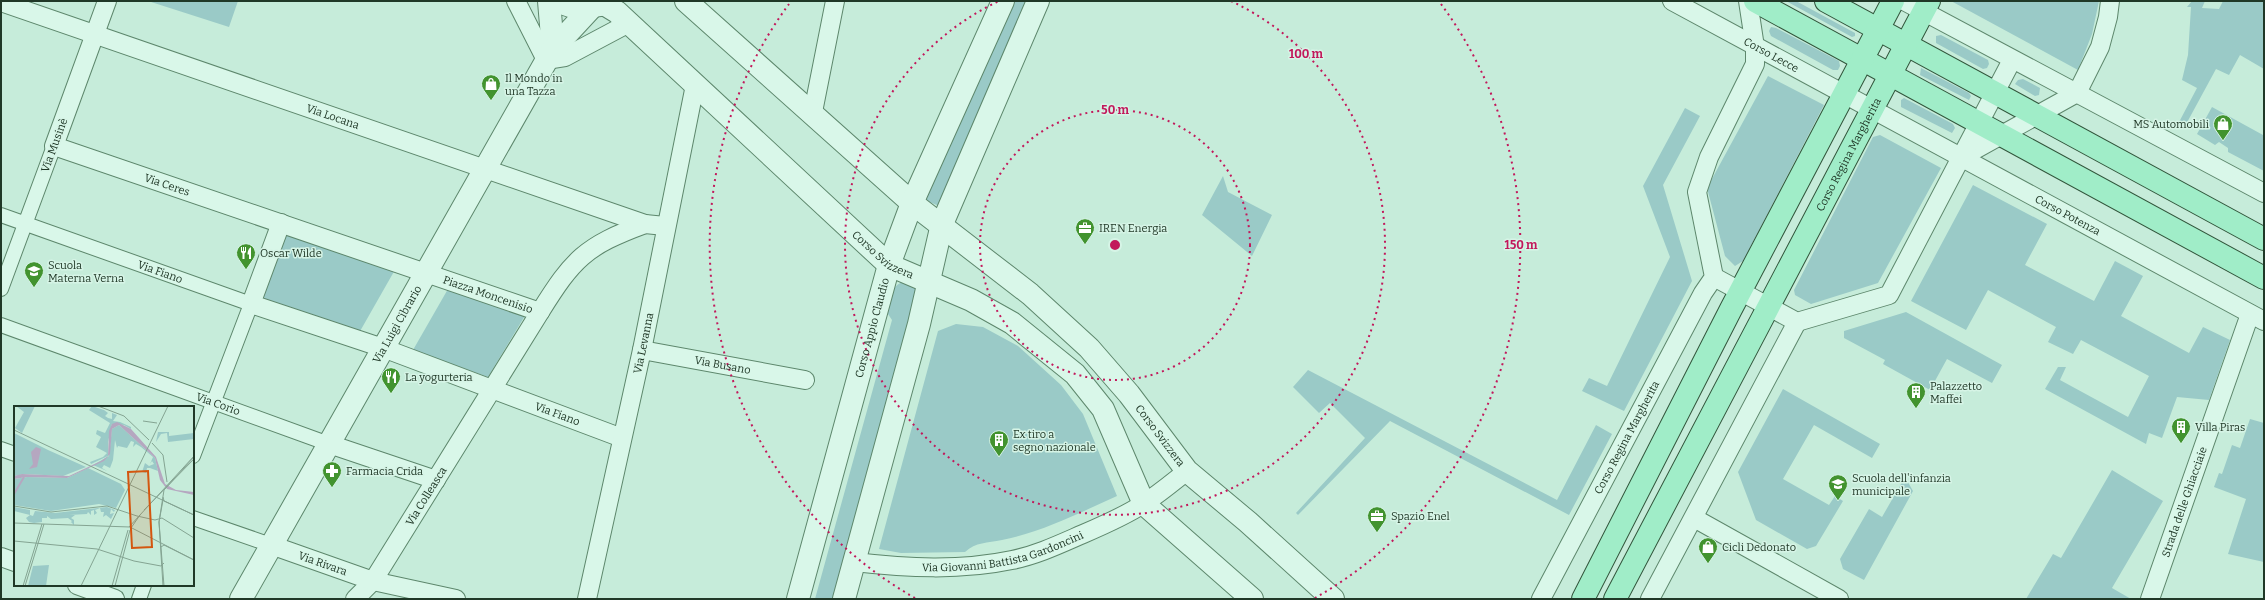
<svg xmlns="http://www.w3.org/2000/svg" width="2265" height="600" font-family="Bitter,serif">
<rect width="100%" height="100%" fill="#c6ecda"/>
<path fill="#9acac7" d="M148 1H238L229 27Z
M1013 1H1030L939 206 925 200Z
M1786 1H1796L1855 33V36L1852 37Z
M1951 1H2099L2092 34 2078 70Z
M2192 1H2205L2202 8 2219 9 2223 1H2264V69L2240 55 2229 75 2216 69 2184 128 2178 124 2197 88 2182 80 2188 55 2191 7H2187Z
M1771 27 1776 28 1839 61 1840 66 1838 70H1833L1771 36 1769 31Z
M1941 35 1988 60 1989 64 1987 68 1983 69 1936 43V36Z
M1921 68 1969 93 1971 96 1969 100 1920 75Z
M1768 76 1824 105 1743 261 1735 266 1725 256 1707 188Z
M2023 79 2040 88 2039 95 2035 96 2015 84 2018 80Z
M1904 98 1953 124 1955 128 1952 133 1901 107V100Z
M2212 107 2263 135 2264 133V171L2228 152V148L2219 142 2215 145 2197 134Z
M1685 108 1700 116 1663 185 1692 281 1624 411 1582 391 1589 378 1607 386 1670 257 1643 186Z
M1880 135 1941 168 1878 283 1811 304 1795 295 1794 290 1873 137Z
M1223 176 1228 192 1272 215 1252 256 1202 215Z
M1973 185 2047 224 2025 265 2094 301 2115 261 2143 276 2121 316 2189 353 2203 327 2230 340 2209 400 2177 397 2162 438 2149 433 2146 444 2045 389 2058 367H2066L2060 380 2128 417 2149 376 2081 340 2073 354 2048 342 2056 327 1988 290 1966 330 1911 301Z
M286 229 396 268 359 333 259 300Z
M907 281 914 285 916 292 835 599H815L892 320 886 311C890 298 891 283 907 281Z
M448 289 526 314 488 377 413 350Z
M1906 312 2002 365 1992 383 1947 359 1930 390 1883 364 1885 360 1844 338V331Z
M956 324 983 327 1018 346 1061 385 1083 414 1117 496C1079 513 1042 532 1002 540 987 543 976 542 965 552L901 553 879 549 938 331Z
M1308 370 1557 500 1596 425 1612 434 1569 515 1390 421 1298 515 1296 513 1365 438 1330 403 1319 413 1293 387Z
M1783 389 1880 444 1872 458 1814 425 1783 479 1829 505 1835 496 1843 501 1816 546 1807 549 1756 520 1738 472Z
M2250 419 2264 423V562L2228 554 2246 499 2214 487 2219 473 2222 474 2232 445 2240 448Z
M2112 470 2163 501 2112 588 2131 599H2026L2053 554 2061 558Z
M1905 477 1913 491 1864 580 1843 569 1840 559 1869 509 1882 517Z"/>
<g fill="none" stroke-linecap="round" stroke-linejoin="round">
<defs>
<g id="pedestrian">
<path id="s1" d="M1 215 251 304 193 456"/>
<path d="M1 289 54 146"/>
<path id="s2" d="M1 325 329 444"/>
<path d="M1 449 15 454"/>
<path d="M193 518 271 545"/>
<path d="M139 599 144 585"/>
</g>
<g id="minor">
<path id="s3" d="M107 1 54 146 540 312 373 581 355 599"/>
<path d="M516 1 546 60 565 57 629 23"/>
<path id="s4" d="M1672 1 2264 321"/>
<path d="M1904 1 2264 193"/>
<path id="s5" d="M1 2 645 224 665 226"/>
<path d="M813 112 835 1"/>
<path d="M1962 157 2077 93 2100 47 2108 17 2110 1"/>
<path id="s6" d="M281 223 251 304 383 348 622 438"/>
<path d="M1714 277 1797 322 1889 295 2012 60"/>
<path d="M540 312C573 259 585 246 645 224"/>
<path id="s7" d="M642 350 805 380"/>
<path d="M329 444 436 480"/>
<path d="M1694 518 1839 599"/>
<path id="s8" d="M271 545 373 581 456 599"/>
<path d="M1 557 15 562"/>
<path id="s9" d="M854 562C907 568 960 571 1012 560 1037 555 1060 544 1083 534 1104 525 1125 516 1143 504 1159 494 1173 482 1187 471"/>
<path d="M77 585 115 599"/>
<path id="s10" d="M587 599 642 350 695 85"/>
<path id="s11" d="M1541 599 1703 293 1714 277 1697 192 1709 157 1755 64V47L1748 1"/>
<path d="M1650 599 1797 322"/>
<path id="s12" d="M2150 599 2250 314"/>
</g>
<g id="tertiary">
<path d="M549 1 553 49"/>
<path d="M556 1 576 8 600 5"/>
<path id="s13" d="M686 1 912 203 1030 294 1089 348 1129 394 1187 471 1248 522 1333 599"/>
<path id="s14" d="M604 4 617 12 889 265 971 300 1012 323 1075 374 1103 409 1144 504 1252 599"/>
<path id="s15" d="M241 599 553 49 591 8"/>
<path id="s16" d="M798 599 889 265 912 203 1003 1"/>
<path d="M844 599 919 324 942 224 1038 1"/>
</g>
<g id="primary">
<path d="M1755 1 2264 278"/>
<path d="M1826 1 2264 239"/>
<path d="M1583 599 1731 309 1893 1"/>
<path id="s17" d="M1615 599 1929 1"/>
</g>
</defs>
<use href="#pedestrian" stroke="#5d876c" stroke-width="16"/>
<use href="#minor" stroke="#5d876c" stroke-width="20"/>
<use href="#tertiary" stroke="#5d876c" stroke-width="24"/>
<use href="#primary" stroke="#31553b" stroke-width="24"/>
<use href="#pedestrian" stroke="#d9f7e9" stroke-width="14"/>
<use href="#minor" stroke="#d9f7e9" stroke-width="18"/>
<use href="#tertiary" stroke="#d9f7e9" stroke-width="22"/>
<use href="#primary" stroke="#a0edc8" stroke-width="22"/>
</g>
<g fill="none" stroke="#c2185b" stroke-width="2" stroke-dasharray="2 4">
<circle cx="1115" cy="245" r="135"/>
<path d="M1231 1A270 270 0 1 1 999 1"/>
<path d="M915 598A406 406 0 0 1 789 4M1441 4A406 406 0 0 1 1315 598"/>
</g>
<defs>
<symbol id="shop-pin" viewBox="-11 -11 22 30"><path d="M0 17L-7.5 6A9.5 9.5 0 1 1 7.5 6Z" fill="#42932f" stroke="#d6f4e6"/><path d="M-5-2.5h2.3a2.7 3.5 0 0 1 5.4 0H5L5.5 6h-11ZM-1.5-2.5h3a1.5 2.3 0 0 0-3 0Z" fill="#fff"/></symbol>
<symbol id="office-pin" viewBox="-11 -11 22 30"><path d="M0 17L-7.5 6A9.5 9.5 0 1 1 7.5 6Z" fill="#42932f" stroke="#d6f4e6"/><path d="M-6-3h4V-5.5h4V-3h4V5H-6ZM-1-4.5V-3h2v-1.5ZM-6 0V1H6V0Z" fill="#fff"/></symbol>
<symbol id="restaurant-pin" viewBox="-11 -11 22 30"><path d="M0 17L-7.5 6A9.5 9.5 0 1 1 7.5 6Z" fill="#42932f" stroke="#d6f4e6"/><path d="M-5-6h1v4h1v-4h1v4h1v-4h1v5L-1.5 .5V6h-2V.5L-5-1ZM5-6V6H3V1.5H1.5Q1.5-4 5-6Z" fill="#fff"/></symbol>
<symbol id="school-pin" viewBox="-11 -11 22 30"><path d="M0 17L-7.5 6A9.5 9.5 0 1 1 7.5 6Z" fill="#42932f" stroke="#d6f4e6"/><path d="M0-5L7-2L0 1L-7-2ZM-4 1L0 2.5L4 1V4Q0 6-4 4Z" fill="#fff"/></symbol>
<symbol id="building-pin" viewBox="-11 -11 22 30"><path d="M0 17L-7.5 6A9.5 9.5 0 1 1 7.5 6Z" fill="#42932f" stroke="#d6f4e6"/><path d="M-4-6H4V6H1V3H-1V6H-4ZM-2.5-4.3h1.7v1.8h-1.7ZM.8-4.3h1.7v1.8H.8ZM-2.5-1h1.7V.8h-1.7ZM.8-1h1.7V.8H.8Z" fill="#fff"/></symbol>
<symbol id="pharmacy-pin" viewBox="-11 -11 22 30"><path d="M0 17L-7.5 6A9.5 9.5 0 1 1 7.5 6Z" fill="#42932f" stroke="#d6f4e6"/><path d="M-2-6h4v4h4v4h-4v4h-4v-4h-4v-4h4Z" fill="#fff"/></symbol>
</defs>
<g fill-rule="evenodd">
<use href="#shop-pin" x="480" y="73" width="22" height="30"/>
<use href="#shop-pin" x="2212" y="113" width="22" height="30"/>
<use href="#office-pin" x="1074" y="217" width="22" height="30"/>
<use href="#restaurant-pin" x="235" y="242" width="22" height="30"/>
<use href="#school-pin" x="23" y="260" width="22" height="30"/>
<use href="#restaurant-pin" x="380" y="366" width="22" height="30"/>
<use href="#building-pin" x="1905" y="381" width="22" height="30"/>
<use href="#building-pin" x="2170" y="416" width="22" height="30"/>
<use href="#building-pin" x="988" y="429" width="22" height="30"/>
<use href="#pharmacy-pin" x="321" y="460" width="22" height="30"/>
<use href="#school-pin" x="1827" y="473" width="22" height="30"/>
<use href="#office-pin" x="1366" y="505" width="22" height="30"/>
<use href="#shop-pin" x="1697" y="536" width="22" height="30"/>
</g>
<g text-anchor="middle" stroke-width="3" stroke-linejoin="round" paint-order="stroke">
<g font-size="11" fill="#203827" stroke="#d6f4e6">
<text dy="4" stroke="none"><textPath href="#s4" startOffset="113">Corso Lecce</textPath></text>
<text dy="4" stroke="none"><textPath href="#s5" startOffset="351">Via Locana</textPath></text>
<text transform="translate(54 145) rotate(-70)" y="4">Via Musinè</text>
<text dy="4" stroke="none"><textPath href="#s17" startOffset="502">Corso Regina Margherita</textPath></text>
<text dy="4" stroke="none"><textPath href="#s3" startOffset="274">Via Ceres</textPath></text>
<text dy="4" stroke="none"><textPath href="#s4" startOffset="450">Corso Potenza</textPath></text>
<text dy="4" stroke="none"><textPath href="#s14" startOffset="376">Corso Svizzera</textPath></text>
<text dy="4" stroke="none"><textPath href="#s1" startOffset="169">Via Fiano</textPath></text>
<text dy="4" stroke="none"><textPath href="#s3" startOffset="613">Piazza Moncenisio</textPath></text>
<text dy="4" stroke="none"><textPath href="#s15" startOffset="316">Via Luigi Cibrario</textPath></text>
<text dy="4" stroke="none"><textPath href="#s16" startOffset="281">Corso Appio Claudio</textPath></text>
<text dy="4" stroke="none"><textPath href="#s10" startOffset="262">Via Levanna</textPath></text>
<text dy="4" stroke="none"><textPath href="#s7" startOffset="82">Via Busano</textPath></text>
<text dy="4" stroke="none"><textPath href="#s2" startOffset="231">Via Corio</textPath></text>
<text dy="4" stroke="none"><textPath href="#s6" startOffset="412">Via Fiano</textPath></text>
<text dy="4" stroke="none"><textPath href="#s13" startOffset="645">Corso Svizzera</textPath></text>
<text dy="4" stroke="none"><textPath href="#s11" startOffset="183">Corso Regina Margherita</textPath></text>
<text transform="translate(426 496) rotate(-58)" y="4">Via Colleasca</text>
<text dy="4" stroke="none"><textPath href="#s12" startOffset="103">Strada delle Ghiacciaie</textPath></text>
<text dy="4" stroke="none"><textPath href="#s9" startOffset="151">Via Giovanni Battista Gardoncini</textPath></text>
<text dy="4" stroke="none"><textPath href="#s8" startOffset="55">Via Rivara</textPath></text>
</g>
<g font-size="11" fill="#203827" stroke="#d6f4e6" text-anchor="start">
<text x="505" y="82">Il Mondo in<tspan x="505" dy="13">una Tazza</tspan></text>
<text x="2209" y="128" text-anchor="end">MS Automobili</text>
<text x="1099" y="232">IREN Energia</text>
<text x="260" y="257">Oscar Wilde</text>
<text x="48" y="269">Scuola<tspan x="48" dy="13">Materna Verna</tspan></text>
<text x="405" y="381">La yogurteria</text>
<text x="1930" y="390">Palazzetto<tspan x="1930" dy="13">Maffei</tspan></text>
<text x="2195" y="431">Villa Piras</text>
<text x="1013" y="438">Ex tiro a<tspan x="1013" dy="13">segno nazionale</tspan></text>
<text x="346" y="475">Farmacia Crida</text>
<text x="1852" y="482">Scuola dell'infanzia<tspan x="1852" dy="13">municipale</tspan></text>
<text x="1391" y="520">Spazio Enel</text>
<text x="1722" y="551">Cicli Dedonato</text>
</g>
</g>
<g transform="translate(14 406)">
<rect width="180" height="180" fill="#c6ecda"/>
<path d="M2 0H21L8 27 1 22 10 6ZM78 0 90 4 94 7 91 10 94 12 98 13V7L103 9 99 15 106 16 117 21V23L110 19 98 18 94 36V50L77 58 76 56 89 51 93 47 82 41 87 31 82 28 83 24 91 27 96 17 75 4ZM105 19 141 52 146 74 144 65 136 62H133L132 67 128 66 131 57 135 60 140 58 138 55 136 58 139 51 127 41 122 38 119 41 120 36 117 35 113 42 104 40 103 42 101 34 99 54 96 62 90 59 88 62 93 65 79 59 95 50 98 23ZM144 26H155V30L180 27V33L154 36 153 27 147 28 142 36ZM0 27 34 44 72 61 49 70 11 68 0 70ZM74 62 107 78 111 84 102 102 85 98 37 105 0 99V73L13 71 53 72ZM0 101 16 104V109L19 110 21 105 41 107 93 101 101 104 100 106 97 103 96 108 100 107 97 113 92 109 89 111 90 106H87L86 102 81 104 83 107 80 109V104L77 105V109L74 106 73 108 55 109H61L57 112 60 114V119L57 116 55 118 58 115 54 112 37 113 33 110V112H28V116L20 117V113V117L15 116 12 112 16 109 0 105ZM35 159 32 180H14L19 160Z" fill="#9acac7"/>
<path d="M103 16 117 23 142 51 151 78 162 84 180 86V89L153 83 146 74 141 52 105 19 98 23 96 48 90 55 53 72 13 71 0 73V70L8 68 55 70 87 55 94 50 95 25 98 18ZM22 41 27 43 23 61 15 63 19 58 17 46Z" fill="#b5a7c0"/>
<path fill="none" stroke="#b5a7c0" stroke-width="2" d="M0 88 10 71"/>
<path fill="none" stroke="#84a492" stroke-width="1" d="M84 0 110 10 135 34M129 15 143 17M0 24 180 109M138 37 149 49 153 76M149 91 150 95 180 109M149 94 145 116 150 180M0 100 37 106 93 100 123 110 141 114 148 112 180 132M130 104 180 53M0 117 116 121 180 154M115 121 180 50M117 122 126 109M0 135 83 143 120 155 147 160 150 157M147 141 150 139 180 154M9 180 28 118M11 180 30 118M67 180 154 0M98 180 114 124M101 180 116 124M149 180 145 116 150 84 180 51"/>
<path fill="#d4560f" fill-opacity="0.15" stroke="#d4560f" stroke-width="2" d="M134 65 138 141 118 142 114 66Z"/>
<rect width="180" height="180" fill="none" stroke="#203827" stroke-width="2"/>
</g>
<circle cx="1115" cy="245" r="6" fill="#c2185b" stroke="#d6f4e6" stroke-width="2"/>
<g font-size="12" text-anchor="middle" font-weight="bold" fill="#c2185b" stroke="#d6f4e6" stroke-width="3" stroke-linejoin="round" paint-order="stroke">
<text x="1306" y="58">100 m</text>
<text x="1115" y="114">50 m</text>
<text x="1521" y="249">150 m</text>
</g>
<rect width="2265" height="600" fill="none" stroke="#203827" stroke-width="4"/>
</svg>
